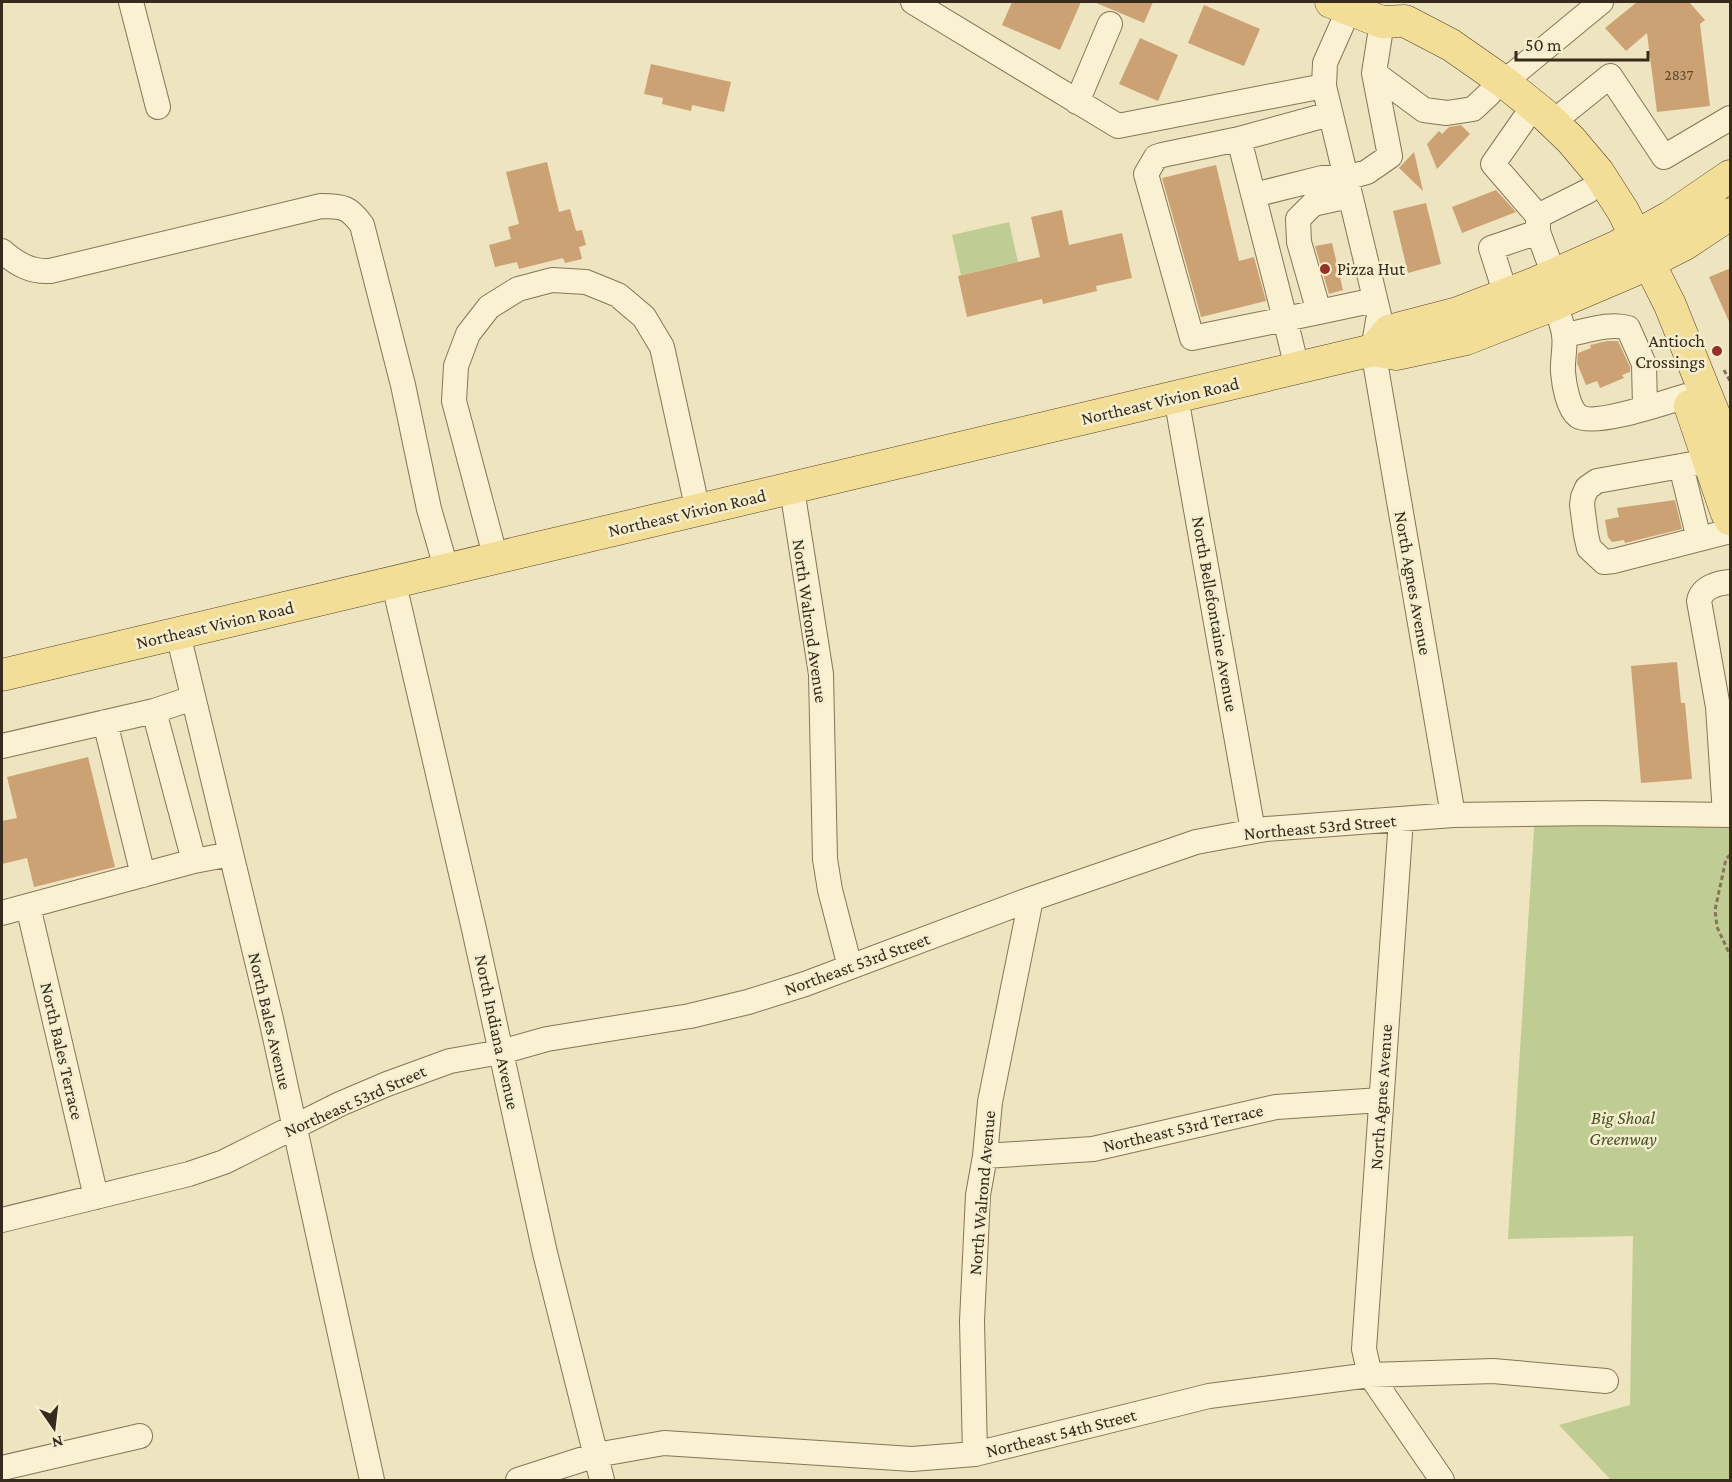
<svg xmlns="http://www.w3.org/2000/svg" width="1732" height="1482" font-family="'Crimson Pro',serif">
<rect width="100%" height="100%" fill="#eee4bf"/>
<path fill="#bfcc93" d="M1009 222 1018 262 961 275 952 235Z
M1535 814 1730 824V1480H1611L1559 1425 1630 1405 1633 1236 1508 1239Z"/>
<path fill="#cca274" d="M1012 2H1081L1060 50 1002 25Z
M1094 2H1153L1144 23Z
M1637 2H1689L1705 20 1700 24 1710 106 1657 112 1647 33 1626 51 1605 28Z
M1204 5 1260 29 1244 66 1188 43Z
M1140 38 1178 55 1158 101 1119 84Z
M651 64 731 82 724 112 692 105 691 111 662 104 663 98 644 94Z
M1461 125 1470 134 1437 169 1427 144 1439 131 1442 134 1449 127Z
M1414 152 1423 191 1399 168Z
M547 162 559 212 570 209 576 231 582 230 586 245 579 247 582 259 565 263 563 258 519 269 517 262 495 267 489 245 511 239 508 227 519 224 506 172Z
M1216 165 1239 261 1254 257 1266 301 1201 317 1162 178Z
M1496 190 1516 212 1462 233 1452 207Z
M1426 203 1441 264 1408 273 1393 211Z
M1062 210 1069 245 1122 233 1132 278 1096 286 1097 291 1043 304 1042 299 967 317 958 276 1040 257 1031 217Z
M1332 243 1343 290 1329 294 1315 246Z
M1731 268V326L1709 277Z
M1607 341H1618L1630 367V372L1622 375 1624 378 1600 388 1597 381 1586 385 1577 363 1578 353 1591 348 1590 345Z
M1675 500 1682 529 1625 543 1624 540 1612 542 1608 537 1605 520 1619 517 1617 508Z
M1677 662 1681 703H1685L1692 779 1641 783 1631 666Z
M88 757 115 867 34 887 27 858 2 864V821L17 818 7 777Z"/>
<g fill="none" stroke-linecap="round" stroke-linejoin="round">
<defs>
<path id="minor" d="M131 2 158 107
M913 2 1118 126 1324 86 1379 315 1373 350 1453 815
M1374 73 1424 110 1447 113 1473 109 1489 94
M1504 82 1601 2
M1324 86 1325 63 1349 9V2
M1077 102 1110 24
M1523 121 1493 164 1538 216 1588 191
M1553 122 1610 76 1664 157 1730 118
M1239 139 1285 319 1319 312
M1254 195 1322 178H1346L1367 172 1390 156 1374 73 1382 22
M1349 196 1313 204 1298 219 1299 242 1319 312 1375 300
M1538 216V232L1554 275
M2 251C17 264 30 272 50 271L321 206C343 206 349 207 362 225L403 385 429 509 447 571
M1506 295 1491 248 1538 232
M1555 304C1558 314 1563 325 1564 335 1566 347 1562 360 1563 372 1564 385 1568 408 1578 416 1594 427 1666 402 1686 396
M1565 335C1584 332 1610 322 1628 328L1644 364 1645 407
M1297 368 1285 319 1192 338 1146 174 1156 157 1162 155 1239 139 1330 114
M1176 397 1253 831
M1709 461 1597 481 1587 488 1583 497 1582 505 1586 535 1589 548 1604 562 1614 561 1730 531
M1681 466 1699 539
M792 489 821 674 825 859 830 890 850 967
M496 559 454 401 456 366 468 334 489 307 518 289 552 280 586 282 618 295 644 317 662 347 698 511
M394 584 474 929 545 1253 602 1480
M178 634 271 1019 372 1480
M193 698 154 711 194 861 231 854
M105 722 143 875
M2 746 154 711
M1725 815 1718 707 1699 601C1702 587 1718 583 1730 582
M1401 819 1364 1349 1370 1375 1442 1480
M28 906 96 1197
M2 913 194 861
M985 1156 1093 1149 1276 1107 1381 1100
M2 1220 189 1174 224 1162 340 1104 387 1084 450 1061 501 1052 547 1039 690 1016 748 1002 805 984 1031 899 1196 842 1266 829 1453 815 1592 813 1730 815
M975 1454 972 1321 978 1195 985 1156 990 1102 1031 899
M2 1468 140 1436
M518 1480 596 1455 664 1443 912 1459 975 1454 1209 1396 1370 1375 1493 1371 1606 1381"/>
<path id="major" d="M1331 2 1382 22 1405 21 1451 45 1504 82 1545 115 1571 140 1598 172 1623 211 1670 305 1730 454
M1373 350 1389 331 1458 313 1533 284 1618 246 1670 217 1730 176
M1690 406 1726 511 1730 519
M2 675 1373 350 1396 354 1466 339 1543 309 1632 271 1685 244 1730 214"/>
</defs>
<use href="#minor" stroke="#867557" stroke-width="26"/>
<use href="#major" stroke="#54422c" stroke-width="33"/>
<path stroke="#867557" stroke-width="3" stroke-dasharray="4.5 3" stroke-linecap="butt" d="M1724 370 1730 381
M1730 855 1726 859 1715 910 1717 927 1730 955"/>
<use href="#minor" stroke="#f9f1d2" stroke-width="24"/>
<use href="#major" stroke="#f2de96" stroke-width="32"/>
</g>
<g fill="#953127" stroke="#f5eece" stroke-width="2">
<circle cx="1325" cy="269" r="6"/>
<circle cx="1717" cy="351" r="6"/>
</g>
<g text-anchor="middle" stroke-width="5" stroke-linejoin="round" paint-order="stroke">
<g font-size="15" fill="#5c4932">
<text x="1679" y="80">2837</text>
</g>
<g font-size="18" fill="#362b1c" stroke="#f5eece" text-anchor="start">
<text x="1337" y="275">Pizza Hut</text>
<text x="1705" y="347" text-anchor="end">Antioch<tspan x="1705" dy="21">Crossings</tspan></text>
</g>
<g font-size="18" fill="#362b1c" stroke="#f5eece">
<text transform="translate(1160 401) rotate(-13)" y="6">Northeast Vivion Road</text>
<text transform="translate(687 513) rotate(-13)" y="6">Northeast Vivion Road</text>
<text transform="translate(1413 583) rotate(80)" y="6">North Agnes Avenue</text>
<text transform="translate(1215 614) rotate(80)" y="6">North Bellefontaine Avenue</text>
<text transform="translate(810 621) rotate(82)" y="6">North Walrond Avenue</text>
<text transform="translate(215 625) rotate(-13)" y="6">Northeast Vivion Road</text>
<text transform="translate(1320 827) rotate(-5)" y="6">Northeast 53rd Street</text>
<text transform="translate(857 964) rotate(-20)" y="6">Northeast 53rd Street</text>
<text transform="translate(270 1021) rotate(77)" y="6">North Bales Avenue</text>
<text transform="translate(497 1032) rotate(78)" y="6">North Indiana Avenue</text>
<text transform="translate(62 1051) rotate(77)" y="6">North Bales Terrace</text>
<text transform="translate(1381 1097) rotate(-86)" y="6">North Agnes Avenue</text>
<text transform="translate(355 1101) rotate(-24)" y="6">Northeast 53rd Street</text>
<text transform="translate(1183 1128) rotate(-13)" y="6">Northeast 53rd Terrace</text>
<text transform="translate(982 1193) rotate(-85)" y="6">North Walrond Avenue</text>
<text transform="translate(1061 1433) rotate(-14)" y="6">Northeast 54th Street</text>
</g>
<g font-size="18" font-style="italic" fill="#425222" stroke="#f5eece">
<text x="1623" y="1124">Big Shoal<tspan x="1623" dy="21">Greenway</tspan></text>
</g>
</g>
<rect width="1732" height="1482" fill="none" stroke="#362b1c" stroke-width="6"/>
<g transform="translate(54 1428) rotate(166)" stroke="#f5eece" stroke-width="4.5" paint-order="stroke">
<path d="M0-4.5L10 22L0 15L-10 22Z" fill="#362b1c"/>
<text y="-9" font-size="16" font-weight="bold" text-anchor="middle" fill="#362b1c">N</text>
</g>
<path d="M1516 51v9h132v-9" fill="none" stroke="#362b1c" stroke-width="3"/>
<text x="1525" y="51" font-size="18" fill="#362b1c" stroke="#f5eece" stroke-width="4.5" paint-order="stroke">50 m</text>
</svg>
